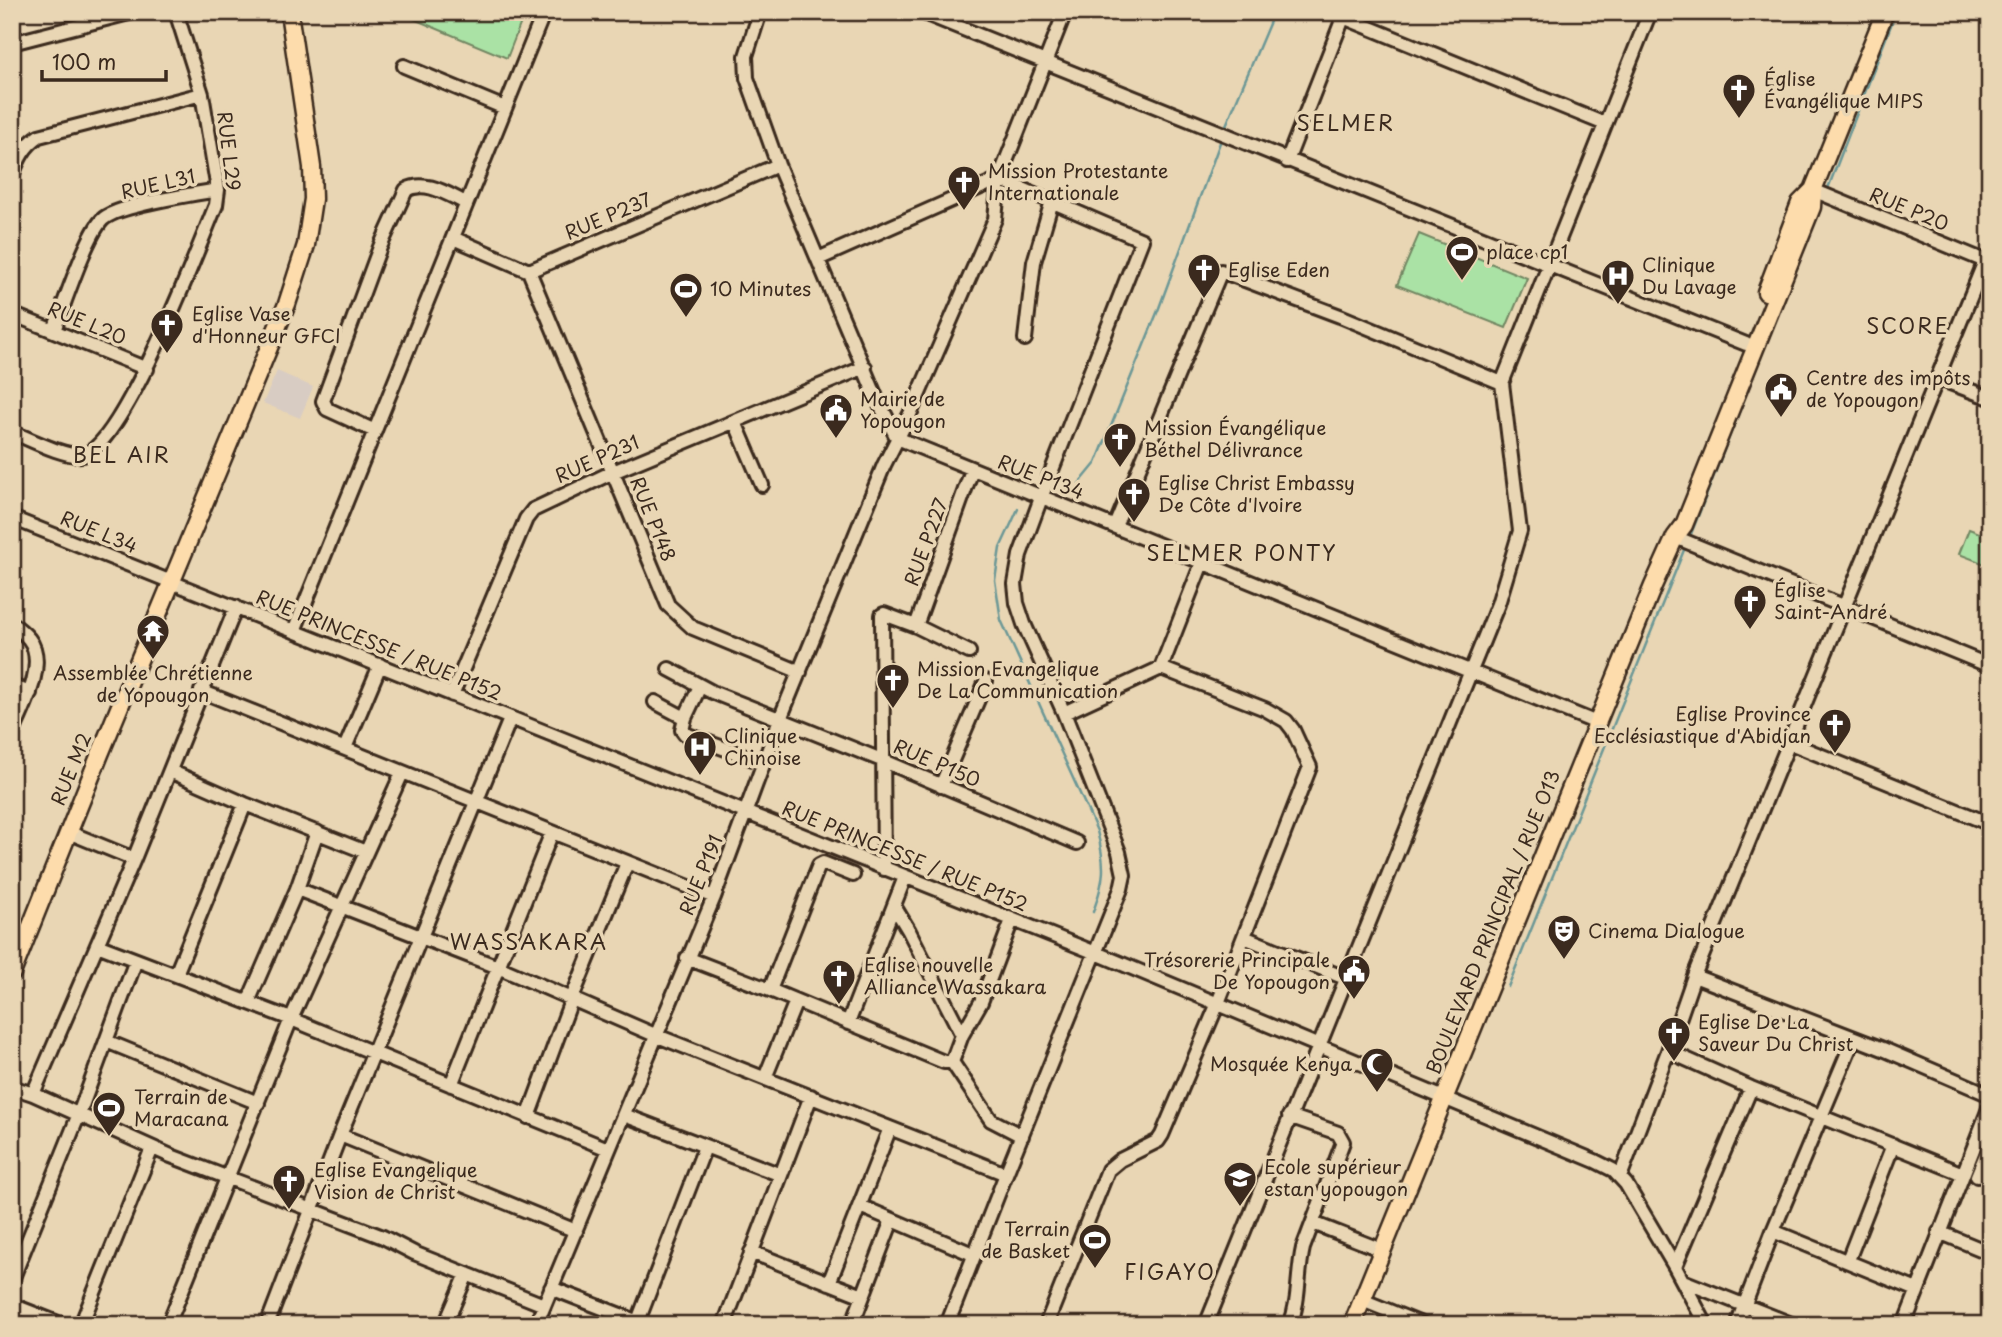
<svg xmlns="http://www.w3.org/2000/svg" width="2002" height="1337" font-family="'Playpen Sans',sans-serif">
<rect width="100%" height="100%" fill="#e9d6b4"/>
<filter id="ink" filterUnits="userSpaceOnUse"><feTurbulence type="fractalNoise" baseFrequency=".0143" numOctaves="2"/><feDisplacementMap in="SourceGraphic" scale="14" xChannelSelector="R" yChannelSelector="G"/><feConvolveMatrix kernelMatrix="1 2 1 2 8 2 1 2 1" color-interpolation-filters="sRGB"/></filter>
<g filter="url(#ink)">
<path fill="#d8ccc3" d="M277 371 313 387 300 418 263 403Z"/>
<path fill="#aae2a5" stroke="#728662" stroke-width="2" d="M397 12H525L507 58Z
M1419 234 1527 278 1506 328 1397 285Z
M1969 529 1990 537V566L1959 554Z"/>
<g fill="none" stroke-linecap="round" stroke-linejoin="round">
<path stroke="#6d9896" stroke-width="2.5" d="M1224 130 1274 12
M1827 191 1896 12
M1065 490 1078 485 1096 463 1159 308 1222 137
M1018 509 1000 548 995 580 1001 620 1097 831C1106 866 1105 879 1093 912
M1689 539 1815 220
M1508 987 1686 545"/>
<defs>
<path id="minor" d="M760 12 746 56 747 78 778 165 876 397 897 438 1597 723
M921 12 1746 344
M1343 17 1605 124
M12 43 133 12
M404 66 505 108
M1287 161 1345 13
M12 176C18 159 24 146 39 136L202 94
M1813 190 1990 263
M453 238 529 271 778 165
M818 259 999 179 1142 240 1041 498 1020 555 1015 584 1017 603 1024 624 1064 713 1119 852 1124 875 1121 889 1006 1174 947 1325
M529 271 668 605 693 628 800 672
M12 314 147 369
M54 330C64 305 86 237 102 220 116 205 195 194 218 190
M1025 339 1034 262 1052 201
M1937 378 1990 398
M735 422 762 485
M375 431 327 409 323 401 380 247 406 190C425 179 447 194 466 203
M12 432C29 439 66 458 83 455 124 445 198 248 216 205L218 190 202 94 176 12
M12 518 1096 953 1595 1161 1613 1170 1626 1184 1675 1267 1706 1325
M1115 526 1221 271 1340 316 1502 383
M1675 537 1990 666
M12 624C18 628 24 633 29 639 48 663 23 709 12 734
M916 626 972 470
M294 631 544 12
M1161 668 1202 563
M669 669 712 692 884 761 1077 843
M12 686 30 693
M700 686 685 718 682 730 685 734 764 763
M201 691 714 897
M452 695 526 519 533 510 613 472 865 367
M655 702 685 718
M1790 743 1990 824
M345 748 380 665
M170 771 245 804 366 852
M941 786 986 681
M68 832 134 859
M884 869 882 615 884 614 916 626 969 652
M297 889 498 967 655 1035 1006 1174
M894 906 909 931 962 1035
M1244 937 1345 978
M97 945 291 1019 608 1149
M687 958 770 990 944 1062H952
M176 974 245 804
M1694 976 1883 1049 1990 1095
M770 990 819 865 823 863 853 875
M248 1002 297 889 317 832
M848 1023 905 877
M106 1041 258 1103
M1668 1051 1751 1088 1963 1174
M952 1062 962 1035 981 1002 1012 920
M952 1062 991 1120 1022 1136
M765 1078 796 1001
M451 1085 552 832
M12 1087 33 1094 171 1156 383 1237 414 1253 544 1305
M33 1094 134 859 236 607
M624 1115 781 1175
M1289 1116 1338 1133 1343 1142 1303 1248C1297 1274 1300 1300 1290 1325
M528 1117 572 998 627 863
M340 1135 576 1231
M1977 1176 1990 1145
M1620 1177 1668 1051 1694 976 1985 261
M860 1206 975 1255
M1313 1223 1382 1250
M1773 1231 1917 1290
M1939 1232 1990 1253
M751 1252 863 1296
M1848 1260 1893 1145
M1675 1267 1751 1088
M12 1280 79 1114 136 960
M1683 1281 1794 1325
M829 1283 890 1128
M551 1288 646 1325
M1362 1300 1424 1325
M12 1305 63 1325
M638 1321 705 1147
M81 1325 152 1148
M168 1325 291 1019 402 773
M267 1325 340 1135 510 719
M445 1325 467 1274
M536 1325 714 897 780 719 884 465 910 414 995 219 999 179 1065 12
M724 1325 811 1096
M852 1325 892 1220
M1046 1325 1108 1170 1120 1160 1158 1141 1162 1135 1218 1003 1310 767 1293 730 1286 721 1265 709 1161 668 1064 713
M1206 1325 1498 604 1520 531 1502 383 1650 12
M1737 1325 1773 1231 1854 1038
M1904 1325 1990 1106
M1989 1325 1990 1323"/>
<path id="major" d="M1766 292 1800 203 1813 190
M12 973 100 754 287 304 306 245 313 199 312 167 289 12
M1352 1325 1653 586 1675 537 1684 525 1812 207 1813 190 1885 12"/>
</defs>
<use href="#minor" stroke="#3b2a1e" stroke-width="18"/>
<use href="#major" stroke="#3b2a1e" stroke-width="21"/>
<use href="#minor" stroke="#e9d6b4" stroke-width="12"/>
<use href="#major" stroke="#fddcac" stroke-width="16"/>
</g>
</g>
<defs>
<symbol id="church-pin" viewBox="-11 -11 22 30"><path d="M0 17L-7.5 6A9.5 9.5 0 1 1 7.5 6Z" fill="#3b2a1e" stroke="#e9d6b4"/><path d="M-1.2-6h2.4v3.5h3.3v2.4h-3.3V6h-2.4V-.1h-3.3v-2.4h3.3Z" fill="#fff"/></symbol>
<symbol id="stadium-pin" viewBox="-11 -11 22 30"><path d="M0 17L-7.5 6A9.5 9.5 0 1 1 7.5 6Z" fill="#3b2a1e" stroke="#e9d6b4"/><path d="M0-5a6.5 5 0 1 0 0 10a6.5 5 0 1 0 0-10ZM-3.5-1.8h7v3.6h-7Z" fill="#fff"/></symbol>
<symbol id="hospital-pin" viewBox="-11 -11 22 30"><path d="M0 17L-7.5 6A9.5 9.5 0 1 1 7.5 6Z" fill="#3b2a1e" stroke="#e9d6b4"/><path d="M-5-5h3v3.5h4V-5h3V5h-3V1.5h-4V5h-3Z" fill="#fff"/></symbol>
<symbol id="civic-pin" viewBox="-11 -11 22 30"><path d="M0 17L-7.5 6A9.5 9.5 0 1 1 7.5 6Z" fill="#3b2a1e" stroke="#e9d6b4"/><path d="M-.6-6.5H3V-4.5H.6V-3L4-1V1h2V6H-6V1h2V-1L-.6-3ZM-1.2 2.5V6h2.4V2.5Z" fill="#fff"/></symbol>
<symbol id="temple-pin" viewBox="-11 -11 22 30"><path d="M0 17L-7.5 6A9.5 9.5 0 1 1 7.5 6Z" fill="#3b2a1e" stroke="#e9d6b4"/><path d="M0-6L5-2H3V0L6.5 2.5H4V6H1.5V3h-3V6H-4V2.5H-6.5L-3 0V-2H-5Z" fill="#fff"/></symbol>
<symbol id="theatre-pin" viewBox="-11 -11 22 30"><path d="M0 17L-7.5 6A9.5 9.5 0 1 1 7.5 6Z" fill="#3b2a1e" stroke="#e9d6b4"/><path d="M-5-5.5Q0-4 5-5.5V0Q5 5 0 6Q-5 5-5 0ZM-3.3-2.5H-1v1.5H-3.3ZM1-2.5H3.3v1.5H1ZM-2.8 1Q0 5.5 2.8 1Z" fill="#fff"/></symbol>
<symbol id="mosque-pin" viewBox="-11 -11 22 30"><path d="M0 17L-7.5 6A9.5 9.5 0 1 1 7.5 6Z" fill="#3b2a1e" stroke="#e9d6b4"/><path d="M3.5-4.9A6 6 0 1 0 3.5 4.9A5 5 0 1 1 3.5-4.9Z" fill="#fff"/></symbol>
<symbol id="university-pin" viewBox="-11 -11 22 30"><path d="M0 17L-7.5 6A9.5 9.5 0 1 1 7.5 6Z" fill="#3b2a1e" stroke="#e9d6b4"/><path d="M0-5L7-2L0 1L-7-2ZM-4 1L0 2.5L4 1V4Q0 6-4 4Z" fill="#fff"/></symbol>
</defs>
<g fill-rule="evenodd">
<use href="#church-pin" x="1720" y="71" width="38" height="52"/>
<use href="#church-pin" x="945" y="163" width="38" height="52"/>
<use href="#stadium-pin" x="1443" y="233" width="38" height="52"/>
<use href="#church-pin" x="1185" y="251" width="38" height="52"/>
<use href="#hospital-pin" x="1599" y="257" width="38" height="52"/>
<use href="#stadium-pin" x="667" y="270" width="38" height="52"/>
<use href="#church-pin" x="148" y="306" width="38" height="52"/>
<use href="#civic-pin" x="1762" y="370" width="38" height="52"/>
<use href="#civic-pin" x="817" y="391" width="38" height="52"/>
<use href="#church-pin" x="1101" y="420" width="38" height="52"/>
<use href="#church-pin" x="1115" y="475" width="38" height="52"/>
<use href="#church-pin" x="1731" y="582" width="38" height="52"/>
<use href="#temple-pin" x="134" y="612" width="38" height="52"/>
<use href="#church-pin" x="874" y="661" width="38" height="52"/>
<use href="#church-pin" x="1816" y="706" width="38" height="52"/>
<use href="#hospital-pin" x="681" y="728" width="38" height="52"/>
<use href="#theatre-pin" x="1545" y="912" width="38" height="52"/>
<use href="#civic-pin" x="1335" y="952" width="38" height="52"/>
<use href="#church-pin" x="820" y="957" width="38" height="52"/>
<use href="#church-pin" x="1655" y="1014" width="38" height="52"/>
<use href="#mosque-pin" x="1358" y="1045" width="38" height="52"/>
<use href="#stadium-pin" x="90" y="1089" width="38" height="52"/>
<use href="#university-pin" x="1221" y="1159" width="38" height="52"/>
<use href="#church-pin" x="270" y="1162" width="38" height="52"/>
<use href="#stadium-pin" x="1076" y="1221" width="38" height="52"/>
</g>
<g text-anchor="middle" stroke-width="7" stroke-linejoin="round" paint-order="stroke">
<g font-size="19" fill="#3b2a1e" stroke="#e9d6b4" text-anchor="start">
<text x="1764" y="86">Église<tspan x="1764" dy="22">Évangélique MIPS</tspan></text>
<text x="988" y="178">Mission Protestante<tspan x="988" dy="22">Internationale</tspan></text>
<text x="1486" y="259">place cp1</text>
<text x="1642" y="272">Clinique<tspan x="1642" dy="22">Du Lavage</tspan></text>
<text x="1228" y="277">Eglise Eden</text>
<text x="710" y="296">1O Minutes</text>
<text x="192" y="321">Eglise Vase<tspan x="192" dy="22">d'Honneur GFCI</tspan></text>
<text x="1806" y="385">Centre des impôts<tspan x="1806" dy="22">de Yopougon</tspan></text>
<text x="860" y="406">Mairie de<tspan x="860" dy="22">Yopougon</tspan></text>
<text x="1144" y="435">Mission Évangélique<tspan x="1144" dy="22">Béthel Délivrance</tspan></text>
<text x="1158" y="490">Eglise Christ Embassy<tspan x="1158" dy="22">De Côte d'Ivoire</tspan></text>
<text x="1774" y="597">Église<tspan x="1774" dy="22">Saint-André</tspan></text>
<text x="917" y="676">Mission Evangelique<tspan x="917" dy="22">De La Communication</tspan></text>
<text x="153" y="680" text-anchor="middle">Assemblée Chrétienne<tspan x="153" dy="22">de Yopougon</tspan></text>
<text x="1811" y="721" text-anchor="end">Eglise Province<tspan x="1811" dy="22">Ecclésiastique d'Abidjan</tspan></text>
<text x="724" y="743">Clinique<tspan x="724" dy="22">Chinoise</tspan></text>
<text x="1588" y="938">Cinema Dialogue</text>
<text x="1330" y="967" text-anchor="end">Trésorerie Principale<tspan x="1330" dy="22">De Yopougon</tspan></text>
<text x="864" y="972">Eglise nouvelle<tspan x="864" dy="22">Alliance Wassakara</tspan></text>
<text x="1698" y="1029">Eglise De La<tspan x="1698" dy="22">Saveur Du Christ</tspan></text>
<text x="1352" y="1071" text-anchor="end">Mosquée Kenya</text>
<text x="134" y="1104">Terrain de<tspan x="134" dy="22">Maracana</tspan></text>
<text x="1264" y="1174">Ecole supérieur<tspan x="1264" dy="22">estan yopougon</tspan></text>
<text x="314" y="1177">Eglise Evangelique<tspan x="314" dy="22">Vision de Christ</tspan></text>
<text x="1070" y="1236" text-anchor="end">Terrain<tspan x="1070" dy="22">de Basket</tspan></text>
</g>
<g font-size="19" fill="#3b2a1e" stroke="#e9d6b4">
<text transform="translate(229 151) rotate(83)" y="7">RUE L29</text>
<text transform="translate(158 184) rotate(-13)" y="7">RUE L31</text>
<text transform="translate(1909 209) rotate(22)" y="7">RUE P20</text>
<text transform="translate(608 216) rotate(-23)" y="7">RUE P237</text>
<text transform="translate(87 323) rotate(22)" y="7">RUE L20</text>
<text transform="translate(597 459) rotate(-24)" y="7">RUE P231</text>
<text transform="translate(1041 477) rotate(21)" y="7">RUE P134</text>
<text transform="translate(653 519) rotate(68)" y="7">RUE P148</text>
<text transform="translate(99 532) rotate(22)" y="7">RUE L34</text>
<text transform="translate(926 542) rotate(-70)" y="7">RUE P227</text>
<text transform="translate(379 645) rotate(22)" y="7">RUE PRINCESSE / RUE P152</text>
<text transform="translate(937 763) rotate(23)" y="7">RUE P150</text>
<text transform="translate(71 769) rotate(-68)" y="7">RUE M2</text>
<text transform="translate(905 856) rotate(22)" y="7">RUE PRINCESSE / RUE P152</text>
<text transform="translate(701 875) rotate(-68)" y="7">RUE P191</text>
<text transform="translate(1493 922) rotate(-68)" y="7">BOULEVARD PRINCIPAL / RUE O13</text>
</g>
<g font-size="21" letter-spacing="2" fill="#3b2a1e" stroke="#e9d6b4">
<text x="1346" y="131">SELMER</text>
<text x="1908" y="334">SCORE</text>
<text x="122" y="463">BEL AIR</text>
<text x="1242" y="561">SELMER PONTY</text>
<text x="529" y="950">WASSAKARA</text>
<text x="1170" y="1280">FIGAYO</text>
</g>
</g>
<rect width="2002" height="1337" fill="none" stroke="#e9d6b4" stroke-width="42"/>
<rect x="21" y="21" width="1960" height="1295" fill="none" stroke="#3b2a1e" stroke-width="2.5" filter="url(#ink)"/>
<path d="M42 70v10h124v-10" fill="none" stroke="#3b2a1e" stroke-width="3.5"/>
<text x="52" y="70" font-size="21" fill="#3b2a1e" stroke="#e9d6b4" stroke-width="5" paint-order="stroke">100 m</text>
</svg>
